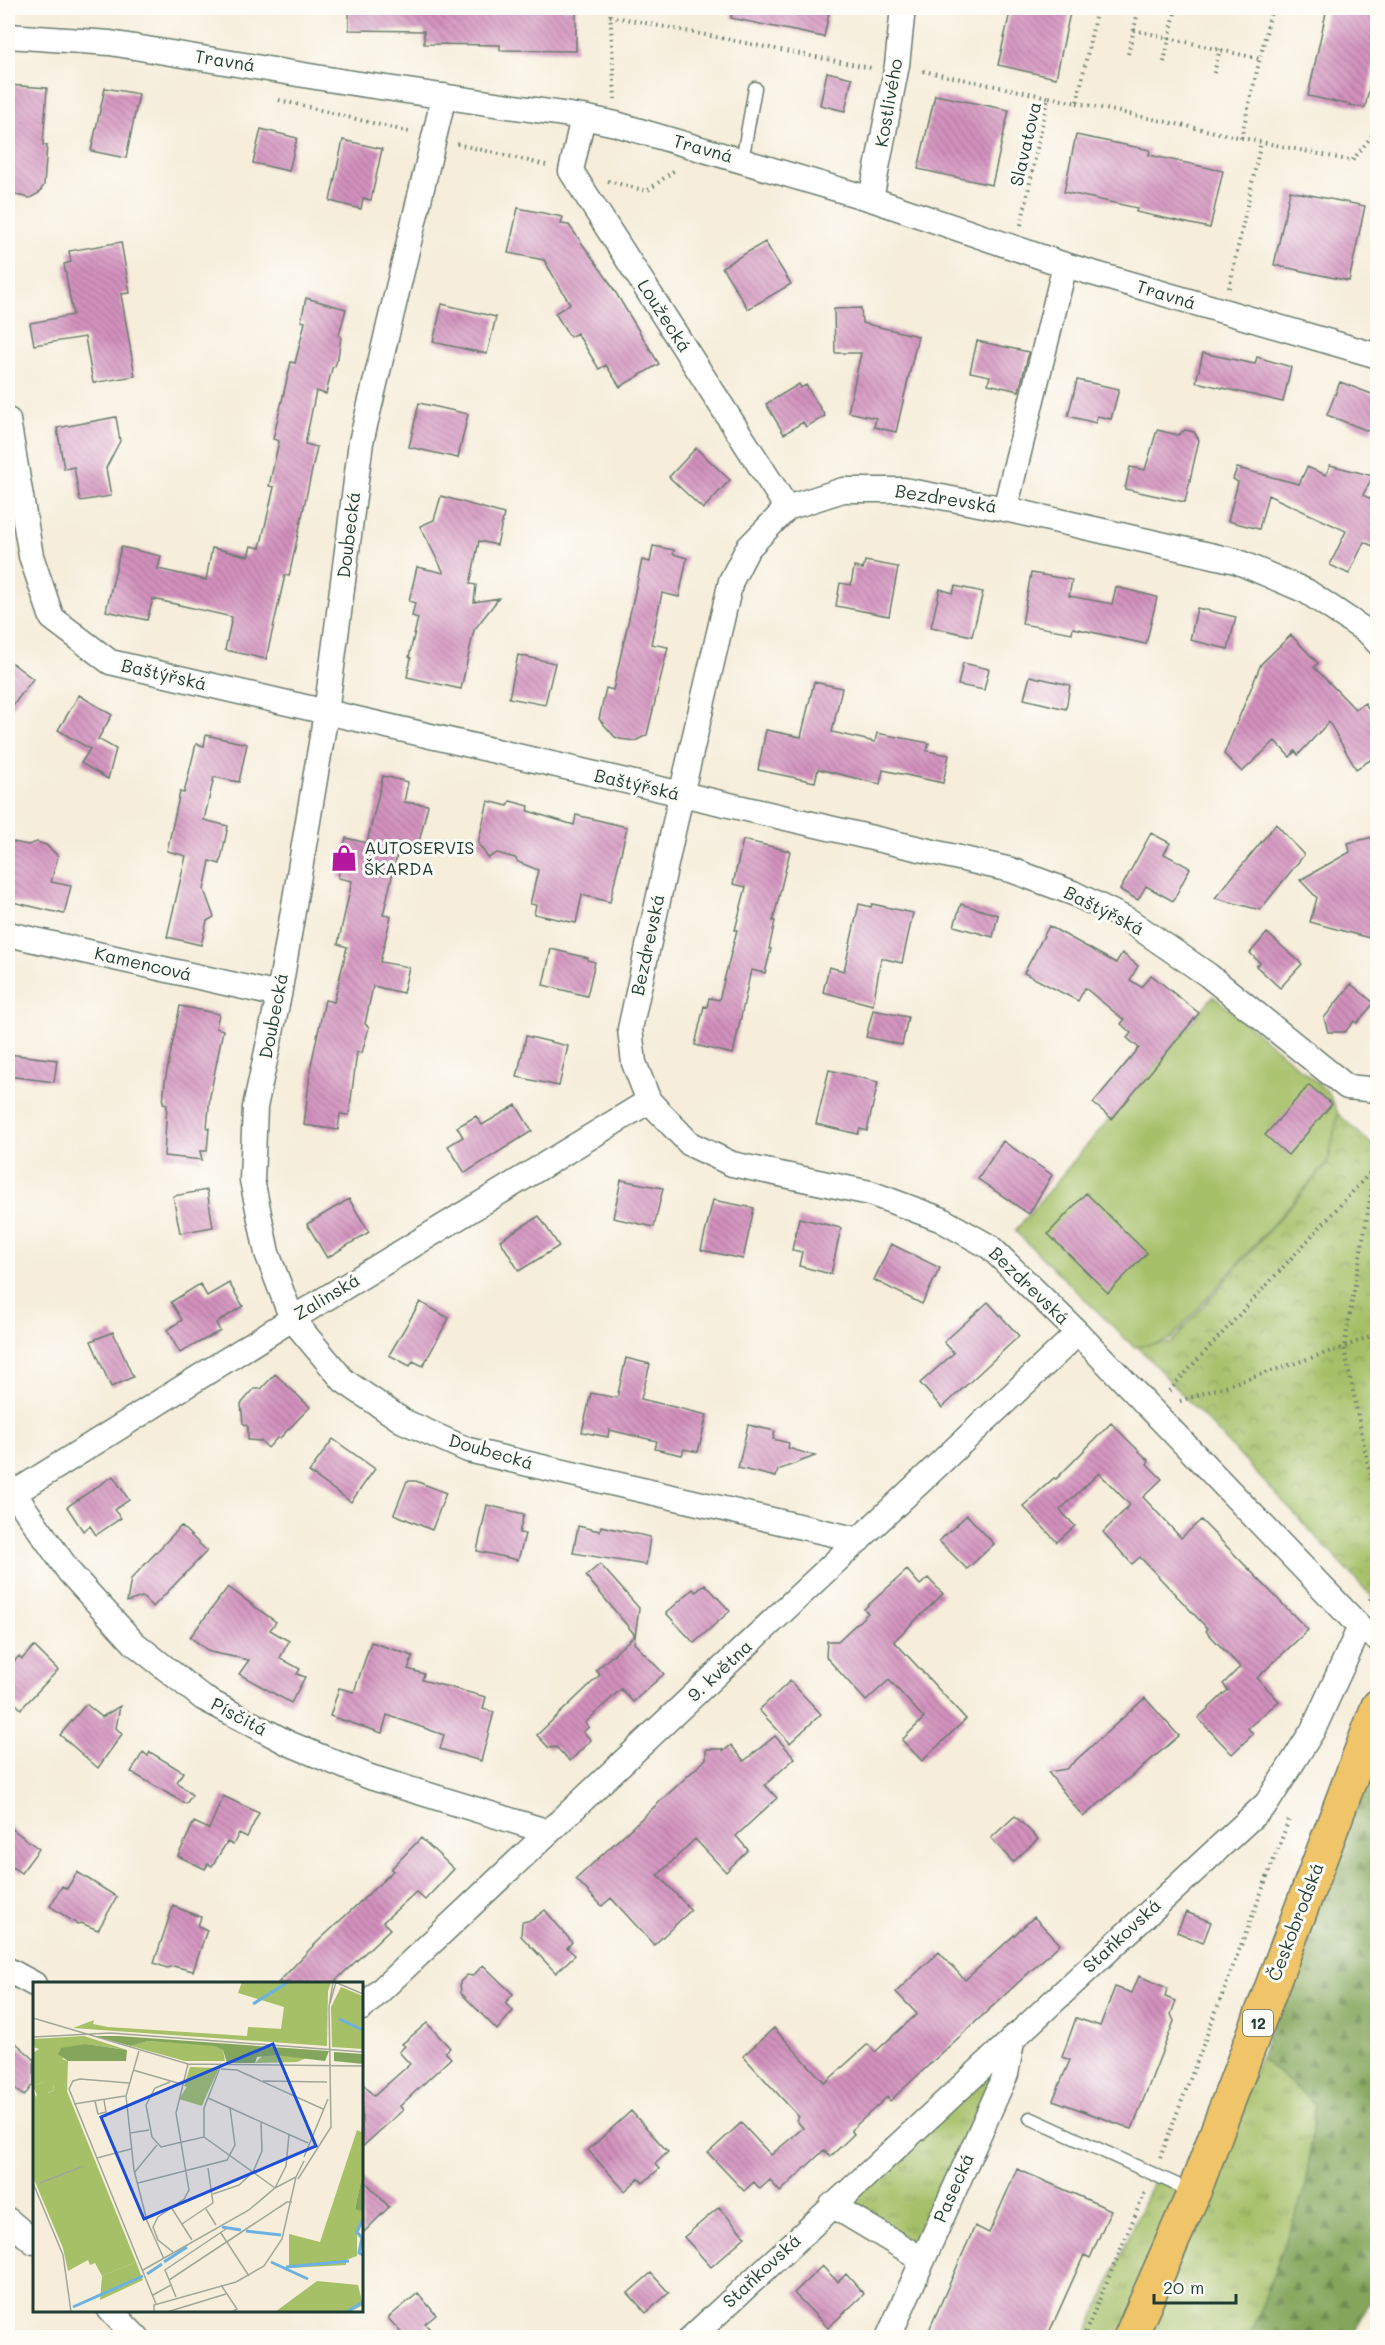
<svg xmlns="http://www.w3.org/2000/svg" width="1385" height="2345" font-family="Mali,sans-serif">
<defs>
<pattern id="grass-tufts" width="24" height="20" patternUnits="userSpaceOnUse" patternTransform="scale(1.5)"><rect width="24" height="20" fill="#a5c067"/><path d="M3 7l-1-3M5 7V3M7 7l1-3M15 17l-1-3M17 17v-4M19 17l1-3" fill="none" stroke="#869d56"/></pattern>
<pattern id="forest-firs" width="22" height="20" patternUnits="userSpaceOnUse" patternTransform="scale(1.5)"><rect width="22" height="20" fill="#84a65c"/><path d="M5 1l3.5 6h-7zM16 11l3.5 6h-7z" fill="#6b884d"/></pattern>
<pattern id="park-crowns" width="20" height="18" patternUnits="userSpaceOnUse" patternTransform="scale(1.5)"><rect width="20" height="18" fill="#a5c067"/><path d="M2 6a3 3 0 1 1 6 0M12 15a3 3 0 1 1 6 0" fill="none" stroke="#869d56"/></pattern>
<pattern id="building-back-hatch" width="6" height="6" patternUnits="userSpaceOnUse" patternTransform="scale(1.5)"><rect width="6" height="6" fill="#d391be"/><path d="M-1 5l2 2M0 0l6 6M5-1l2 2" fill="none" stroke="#ab789b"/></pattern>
</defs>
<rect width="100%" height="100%" fill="#fdfcf7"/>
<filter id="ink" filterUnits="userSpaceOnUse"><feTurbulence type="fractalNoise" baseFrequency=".0167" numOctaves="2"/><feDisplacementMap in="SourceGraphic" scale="12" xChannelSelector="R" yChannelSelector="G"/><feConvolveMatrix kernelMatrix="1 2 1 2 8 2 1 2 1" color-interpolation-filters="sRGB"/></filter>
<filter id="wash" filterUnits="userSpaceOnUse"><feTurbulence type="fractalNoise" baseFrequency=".008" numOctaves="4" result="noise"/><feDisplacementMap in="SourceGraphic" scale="24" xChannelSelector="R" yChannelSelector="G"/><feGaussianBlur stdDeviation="1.35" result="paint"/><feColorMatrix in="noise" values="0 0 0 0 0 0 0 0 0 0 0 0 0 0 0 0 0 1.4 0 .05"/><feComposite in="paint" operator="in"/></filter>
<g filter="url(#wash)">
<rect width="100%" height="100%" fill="#f6edda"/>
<path fill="url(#grass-tufts)" stroke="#627e4e" stroke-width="1.5" d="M1007 2049 921 2255 838 2205Z
M1260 2057 1315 2104 1306 2186 1255 2327 1250 2337 1148 2338Z
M1155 2177 1189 2194 1125 2337 1085 2338Z"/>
<path fill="url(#forest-firs)" stroke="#527248" stroke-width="1.5" d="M1377 1755V2287L1352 2337 1250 2338 1306 2186 1315 2104 1260 2057Z"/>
<path fill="url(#park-crowns)" stroke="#627e4e" stroke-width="1.5" d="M1338 1114 1377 1149V1602L1136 1345 1171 1343 1327 1164Z"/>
<path fill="#a5c067" stroke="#627e4e" stroke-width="1.5" d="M1213 996 1328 1092 1338 1113 1328 1162 1171 1339 1159 1343 1134 1347 1015 1231 1110 1118 1112 1119Z"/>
<g id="blocks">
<path fill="url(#building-back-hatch)" d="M349 8H576V51L500 50V45L424 44V31L349 30Z
M732 8H830L824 37 731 18Z
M1011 8H1071L1056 78 998 65Z
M1327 8H1377V50L1365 108 1308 96Z
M827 72 852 78 845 111 820 105Z
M8 85 47 88 43 145H47L44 185 39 193 30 198 16 195 8 184 9 144Z
M105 88 139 94 126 158 91 151Z
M935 95 1009 110 992 185 918 169Z
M261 129 297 138 289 171 253 163Z
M1076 135 1150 150 1149 155 1223 171 1210 228 1136 212 1137 208 1064 192Z
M343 140 382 149 371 200 363 198 361 209 330 201Z
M1290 191 1365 206 1349 281 1274 265Z
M518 208 563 217 561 224 569 225 608 280 659 364 620 387 606 365 599 369 577 333 570 337 555 313 570 304 544 260 508 253Z
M121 242 130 293 121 294 135 376 93 383 85 337 34 345 30 323 73 315 64 264 71 262 69 251Z
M765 242 791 284 748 309 722 267Z
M306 298 346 309 339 335 341 337 338 357 335 366 332 368 326 394 316 391 305 444 317 447 289 576 285 575 266 659 225 650 232 617 153 599 147 620 106 611 121 547 161 556 158 569 206 580 212 548 248 556 251 546 260 548 274 487 269 486 279 441 273 439 291 362 295 363 300 343 305 322 301 321Z
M442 304 496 317 487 354 433 342Z
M861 308 862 323 918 336 896 432 874 427 876 418 848 412 861 353H835L834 309Z
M977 341 1029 352 1019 391 988 384 990 376 970 372Z
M1203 353 1255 364 1257 357 1291 367 1283 402 1196 382Z
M1077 380 1119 389 1111 419 1097 416 1096 423 1068 416Z
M1340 382 1377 396V414L1371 432 1327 415Z
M799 384 801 388 806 385 825 416 806 427 803 422 784 434 766 404Z
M419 403 468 414 458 458 409 447Z
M116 417 120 441 106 468 111 496 80 501 74 467 64 469 57 428Z
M1157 430 1178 435 1185 430 1194 432 1199 440 1185 502 1125 489 1130 467 1145 470Z
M696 448 730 480 703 509 669 477Z
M1330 465 1373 476 1363 495 1377 502V548L1364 542 1349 574 1330 565 1346 531 1268 495 1259 529 1228 521 1238 482 1233 479 1237 468 1299 484 1307 467 1326 475Z
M441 496 504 514 497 545 479 541 470 584 476 585 474 602 499 598 474 630 461 689 407 677 411 658 409 657 418 618 412 616 415 603 409 601 417 567 444 573 420 526 434 520Z
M653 546 674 550 673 554 687 558 679 597 662 593 651 644 668 647 647 735 635 741 620 739 615 737 599 719 606 688 613 690 642 560 650 562Z
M865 561 898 567 889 616 836 606 840 583 851 585 854 567 863 569Z
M1031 573 1072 580 1069 596 1112 604 1116 587 1157 597 1146 644 1073 628 1072 633 1022 624Z
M955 586 983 592 972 636 931 627 940 589 953 593Z
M1197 608 1236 617 1228 649 1190 640Z
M1291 635 1318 663 1314 667 1355 709 1365 703 1377 724V756L1356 769 1329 722 1298 755 1295 751 1290 757 1275 741 1242 772 1224 754 1261 664Z
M518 655 555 663 545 705 509 698Z
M8 660 33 679 8 712Z
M963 663 989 669 984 690 958 685Z
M1030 676 1070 685 1066 709 1024 699Z
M814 682 842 688 832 732 875 742 877 733 929 743 927 751 949 755 943 783 883 770 880 784 818 769 815 782 758 770 766 730 801 737Z
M79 695 112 715 98 739 116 749 108 779 81 763 90 749 58 730Z
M206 735 247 744 239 782 214 777 204 820 228 826 220 864 210 861 204 890 214 917 207 921 201 945 167 937 186 856 167 851 180 792 184 793 196 744 204 746Z
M383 776 408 782 404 802 428 805 418 846 400 842 383 915 391 916 380 962 409 967 403 993 373 986 365 1024 369 1027 362 1053 357 1052 349 1115 340 1114 338 1130 304 1125 311 1065 325 1000 334 1002 347 947 338 944 352 881 338 878 346 838 367 843Z
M488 801 508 806 510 801 529 806 528 811 574 825 576 815 627 827 610 902 582 895 576 923 534 914 536 905 530 904 538 870 518 862 515 858 497 853 488 858 478 843Z
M1276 824 1304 855 1260 910 1215 898Z
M1151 833 1170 843 1164 854 1190 868 1173 901 1146 886 1138 900 1120 890Z
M1377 836V940L1310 922 1317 898 1300 880 1350 852 1348 843Z
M743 840 790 851 773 921H775L769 949H771L765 973 751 970 733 1054 695 1045 704 1006 707 1007 709 998 719 1000 737 930H735L746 887 733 884Z
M8 841 28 845 37 842 46 845 58 856 51 882 71 886 64 914 8 901Z
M859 904 871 907 872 904 913 913 902 963 881 958 873 1005 823 992 829 967 844 971Z
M961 904 998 915 993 937 954 926Z
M1049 926 1116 963 1122 953 1138 966 1130 980 1141 987 1151 975 1199 1013 1112 1119 1093 1103 1139 1048 1127 1038 1131 1033 1121 1024 1124 1020 1085 988 1078 1001 1024 973Z
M1267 933 1302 964 1280 988 1256 966 1260 963 1250 953Z
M551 949 588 958 587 960 595 962 587 996 543 985Z
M1351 984 1374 1003 1357 1023 1354 1021 1345 1032H1328L1324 1018Z
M180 1006 219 1014 216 1028 223 1030 210 1096 207 1128H209L207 1151H200L202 1160 164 1156 167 1104 163 1103 165 1081Z
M873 1010 908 1017 902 1045 866 1037Z
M526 1036 568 1046 559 1086 517 1077Z
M8 1054 57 1060 54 1082 8 1076Z
M829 1070 878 1082 867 1131 860 1129 858 1134 816 1124Z
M1309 1085 1332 1104 1288 1155 1265 1135Z
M516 1105 532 1131 465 1173 448 1146 463 1137 457 1127 476 1116 482 1125Z
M1003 1141 1052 1175 1029 1214 978 1179Z
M621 1180 663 1188 654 1227 613 1218Z
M207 1190 213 1227 180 1233 173 1196Z
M1086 1193 1147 1253 1108 1293 1048 1234Z
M349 1199 369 1232 327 1258 307 1224Z
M713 1200 754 1208 743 1259 701 1250Z
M539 1216 559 1246 519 1271 500 1240Z
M799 1218 841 1228 831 1274 799 1266 802 1252 792 1250Z
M891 1244 940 1268 922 1304 874 1280Z
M229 1283 243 1306 216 1323 220 1331 180 1353 167 1330 182 1320 171 1302 200 1284 207 1296Z
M420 1302 449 1318 423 1366 413 1361 410 1366 389 1355Z
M988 1302 1019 1336 942 1408 920 1383 954 1353 944 1342Z
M113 1332 133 1377 111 1387 91 1341Z
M626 1358 650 1364 641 1399 707 1415 698 1452 684 1449 682 1455 655 1449 657 1441 609 1430 608 1437 582 1432 591 1393 617 1398Z
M275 1374 310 1407 280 1438H277L268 1448 261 1441 248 1440V1427L243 1423 241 1404 254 1389H261Z
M1111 1423 1149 1461 1147 1464 1162 1479 1143 1497 1181 1538 1201 1520 1308 1630 1257 1678 1279 1701 1248 1728 1253 1734 1232 1754 1198 1718 1228 1690 1223 1684 1240 1667 1206 1631 1208 1629 1140 1557 1132 1564 1103 1532 1130 1505 1099 1473 1060 1510 1075 1526 1057 1542 1023 1506 1054 1478 1056 1479Z
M748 1425 775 1431 773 1439 789 1443 788 1448 815 1456 778 1470 776 1477 738 1468Z
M333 1439 375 1469 351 1502 309 1472Z
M113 1476 129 1500 114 1510 121 1518 96 1535 90 1526 83 1531 67 1507Z
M407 1481H416L446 1493 432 1530 394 1514Z
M487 1505 524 1514 519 1533 525 1534 518 1560 477 1551Z
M967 1515 994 1544 967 1569 939 1541Z
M181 1526 207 1551 153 1607 142 1597 127 1602 131 1579Z
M578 1526 600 1531 601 1526 650 1537 646 1565 573 1553Z
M600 1564 639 1608 634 1643 664 1674 633 1702 621 1689 585 1723 589 1727 583 1732 591 1740 570 1761 556 1747 549 1748 537 1735 600 1675 596 1670 635 1635 586 1576Z
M907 1570 920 1585 928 1578 943 1594 894 1641 966 1719 922 1761 902 1740 924 1718 889 1680 866 1701 826 1657 827 1641H838L868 1613 864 1609Z
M705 1584 730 1611 694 1643 666 1613 693 1589 696 1592Z
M228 1587 276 1622 270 1630 289 1641 280 1658 300 1669 297 1674 305 1677 291 1703 239 1674 249 1660 210 1652 190 1637Z
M371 1642 413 1656 408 1669 424 1674 422 1680 486 1697 483 1709 494 1712 481 1761 440 1749 444 1735 387 1715 382 1733 330 1716 339 1688 354 1692Z
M34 1646 58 1670 21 1709 8 1696V1668L19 1656 22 1659Z
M790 1681 821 1714 790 1743 759 1710Z
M1145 1698 1179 1736 1083 1817 1048 1772 1066 1769Z
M86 1704 102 1717 120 1706 116 1728 122 1734 98 1768 60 1735Z
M775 1736 795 1758 765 1785 777 1798 736 1836 748 1850 726 1872 695 1839 658 1875 691 1910 654 1945 611 1898 602 1906 576 1879 706 1759V1749H722L724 1751 731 1745 744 1761Z
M143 1752 148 1756 150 1752 183 1772 177 1782 192 1795 186 1804 131 1772Z
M223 1796 259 1813 247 1837 239 1833 233 1845 227 1842 212 1866 208 1864 205 1869 178 1856 194 1822 209 1829Z
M1015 1816 1038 1839 1013 1862 991 1838Z
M8 1826 39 1849 21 1873 8 1864Z
M421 1838 454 1869 425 1900 416 1892 383 1922 390 1929 333 1983H278L311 1948 393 1871 391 1869Z
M77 1872 117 1897 98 1930 81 1923 77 1924 50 1906 62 1886 67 1889Z
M173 1906 201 1917 198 1926 207 1930 193 1971 173 1966 167 1968 154 1963Z
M545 1910 572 1942 567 1948 575 1955 556 1973 521 1936 522 1922 532 1920Z
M1186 1912 1211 1922 1203 1943 1177 1932Z
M1034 1917 1060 1944 890 2101 887 2097 851 2130 854 2134 830 2157 824 2150 780 2192 770 2180 760 2189 754 2182 744 2191 708 2153 741 2123 771 2155 803 2128 796 2120 799 2117 743 2056 774 2028 825 2083 868 2044 875 2052 917 2014 896 1992 939 1952 965 1980Z
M483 1965 513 1994 505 2003 513 2011 497 2030 461 1993 460 1982 467 1975 473 1976Z
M1139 1976 1167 1988 1165 1997 1176 2001 1171 2014 1174 2021 1132 2129 1053 2100 1070 2060 1062 2057 1076 2018 1100 2026 1115 1987 1132 1993Z
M427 2023 450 2048 445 2052 451 2058 400 2106 403 2110 362 2147V2083L374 2096 410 2064 399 2052 405 2046 402 2044Z
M8 2036 34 2059V2083L24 2096 8 2083Z
M631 2111 668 2152 655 2164 659 2169 643 2183 639 2178 625 2191 588 2150Z
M1017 2169 1111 2210 1090 2258 1084 2255 1047 2337H926L975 2226 989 2233Z
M362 2178 389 2207 362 2234Z
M719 2207 745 2237 711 2267 684 2237Z
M822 2266 838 2282 846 2274 864 2294 828 2328 794 2293Z
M651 2273 669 2293 646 2313 628 2293Z
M418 2293 436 2315 425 2324 438 2337H405L388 2318Z"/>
</g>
</g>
<g filter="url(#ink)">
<use href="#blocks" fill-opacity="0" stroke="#6a7b6e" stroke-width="1.5"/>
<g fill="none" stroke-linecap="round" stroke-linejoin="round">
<defs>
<path id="service" d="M742 161 755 88
M1030 2118 1193 2192"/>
<path id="minor" d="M8 36 110 43 346 82 583 117 616 124 871 199 1065 265 1378 356
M444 96 361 442 326 713 279 995 255 1107 252 1180 267 1253 292 1319 344 1381 403 1421 468 1450 859 1540
M583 117 571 171 787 508
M871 199 897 65 903 8
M8 420 31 556 52 618 110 662 1011 870 1073 893 1128 920 1208 975 1347 1087 1378 1090
M1005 509 1065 265
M1378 643 1369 633 1306 591 1236 561 1005 509 904 490H843L787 508 748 548 731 581 681 795 630 1029 634 1063 649 1101 690 1144 732 1164 870 1193 940 1219 990 1247 1078 1333 1360 1627 1378 1639
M8 934 279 995
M8 1485 70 1573 134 1643 203 1698 288 1743 370 1777 549 1832
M8 1497 292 1319 649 1101
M8 1970 34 1984
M362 2008 1078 1333
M832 2205 922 2259
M8 2220 34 2242
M110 2310 137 2338
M691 2338 1267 1803 1313 1730 1360 1627
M888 2338 1006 2074 1013 2037"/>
<path id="primary" d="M1130 2338 1194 2192 1378 1706"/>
</defs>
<use href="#service" stroke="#6a7b6e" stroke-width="15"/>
<use href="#minor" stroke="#6a7b6e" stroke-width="27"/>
<use href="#primary" stroke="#6a7b6e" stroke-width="36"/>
<path stroke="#6a7b6e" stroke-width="4" stroke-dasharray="1.5 4.5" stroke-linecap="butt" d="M610 8 615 99
M610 16 871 68
M1134 30 1260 59
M1128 54 1139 8
M1164 62 1176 8
M923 71 1048 97
M1214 73 1220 49
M279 100 409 132
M1077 103 1352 161 1378 128
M1241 138 1272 8
M457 144 546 165
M608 181 647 191 676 169
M1021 225 1048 97 1077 103 1097 8
M1229 288 1261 142
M1376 1166 1344 1347 1378 1513
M1169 1391 1378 1164
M1180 1401 1344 1347 1378 1333
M1370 1600 1378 1581
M1160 2158 1290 1817
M1083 2338 1145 2192"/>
<use href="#service" stroke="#fff" stroke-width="12"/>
<use href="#minor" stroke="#fff" stroke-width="24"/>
<use href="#primary" stroke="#f0c469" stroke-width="33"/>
<path stroke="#1f3d34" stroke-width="4.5" d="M1377 2338 1378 2337"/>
</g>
</g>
<defs>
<symbol id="shop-bare" viewBox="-9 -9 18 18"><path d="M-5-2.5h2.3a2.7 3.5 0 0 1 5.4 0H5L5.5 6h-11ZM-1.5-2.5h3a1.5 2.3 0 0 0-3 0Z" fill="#b5179e" stroke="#fdfcf7" stroke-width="2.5" paint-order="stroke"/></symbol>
</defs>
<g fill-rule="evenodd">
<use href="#shop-bare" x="325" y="839" width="38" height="38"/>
</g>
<g text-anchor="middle" stroke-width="6" stroke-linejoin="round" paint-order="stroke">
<rect fill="#fdfcf7" stroke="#62766e" stroke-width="1.5" x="1243" y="2010" width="30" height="26" rx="4.5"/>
<g font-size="16" font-weight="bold" fill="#1f3d34">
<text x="1258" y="2029">12</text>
</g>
<g font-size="18" fill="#1f3d34" stroke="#fdfcf7">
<text transform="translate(225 61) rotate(9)" y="6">Travná</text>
<text transform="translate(889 103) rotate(-80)" y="6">Kostlivého</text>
<text transform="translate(1026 144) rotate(-77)" y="6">Slavatova</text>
<text transform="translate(703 149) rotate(16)" y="6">Travná</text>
<text transform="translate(1166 295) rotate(17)" y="6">Travná</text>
<text transform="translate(664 316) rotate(57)" y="6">Loužecká</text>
<text transform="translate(946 499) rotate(9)" y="6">Bezdrevská</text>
<text transform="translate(349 535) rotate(-83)" y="6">Doubecká</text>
<text transform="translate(164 675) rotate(13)" y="6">Baštýřská</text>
<text transform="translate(637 785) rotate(13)" y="6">Baštýřská</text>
<text transform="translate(1104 911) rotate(27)" y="6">Baštýřská</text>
<text transform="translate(648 945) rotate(-78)" y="6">Bezdrevská</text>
<text transform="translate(143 964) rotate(13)" y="6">Kamencová</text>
<text transform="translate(274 1016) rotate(-79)" y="6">Doubecká</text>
<text transform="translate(1029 1286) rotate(44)" y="6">Bezdrevská</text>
<text transform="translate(327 1297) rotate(-31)" y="6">Zalinská</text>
<text transform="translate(491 1452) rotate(16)" y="6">Doubecká</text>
<text transform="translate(720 1671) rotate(-43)" y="6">9. května</text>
<text transform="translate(239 1717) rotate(28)" y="6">Písčitá</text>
<text transform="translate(1296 1922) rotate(-69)" y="6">Českobrodská</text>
<text transform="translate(1122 1936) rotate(-43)" y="6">Staňkovská</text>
<text transform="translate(954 2188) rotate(-66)" y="6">Pasecká</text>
<text transform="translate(762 2271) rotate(-43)" y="6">Staňkovská</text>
</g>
<g font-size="18" fill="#1f3d34" stroke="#fdfcf7" text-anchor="start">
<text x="364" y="854">AUTOSERVIS<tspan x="364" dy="21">ŠKARDA</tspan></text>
</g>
</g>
<g transform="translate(33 1982)">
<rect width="330" height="330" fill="#f6edda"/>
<path d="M209 0 298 1 295 9 294 64 40 46 61 38 60 42 75 45 214 54 215 45 248 47 251 25 205 11ZM308 5 330 14V67L299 65 298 25ZM51 54 94 68 53 62 29 77 35 79 34 111 31 102 20 103 21 108 0 117V108L3 115 10 100 0 104V71L6 67 0 65V57ZM115 59 182 63 190 68 192 79H152L98 64ZM230 73H257L276 75 264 80 222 81ZM330 135V189L322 227 330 226V233L324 249V274L313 278V283L256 286V252L287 260 324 148 328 150ZM103 280 110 298 67 318 69 294ZM284 299 325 303 330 323 317 330H242Z" fill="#a5c067"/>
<path d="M60 54H86L296 69 292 79 242 73 224 75 222 81H194L190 68 182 64 115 59 98 64ZM53 62 94 68 93 79H35L25 72 28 66ZM301 70 330 72V82L301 79ZM330 189V226L328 229 322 227Z" fill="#84a65c"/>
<path d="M157 85 186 86 174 112 151 104Z" fill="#a5c067"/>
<path d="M10 100 15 111 21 108 20 102H31L103 280 69 294 62 281 57 283 55 278 35 289 30 266 0 195V117L5 115 0 104ZM155 103 174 112 169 124 146 117Z" fill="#a5c067"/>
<path fill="none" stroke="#6bb1e2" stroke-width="3" d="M220 22 255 0M306 37 330 48M330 237 324 250 329 256 326 271 330 273M189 245 208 248M213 249 248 253M131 280 154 265M238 280 275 297M253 285 316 279M114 292 129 282M40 325 110 294M314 330 330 320"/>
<path fill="none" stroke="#a0a798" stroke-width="1.5" d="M302 0 330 12M297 21 303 0M0 36 155 82 330 84M0 55 78 51 330 70M106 69 93 114 101 188 114 239 131 277M188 87 204 88 290 127M100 88 148 102M230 99 294 100M137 100 122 106 113 123 119 155 128 165 171 155V126L188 83M96 101 47 97 40 99 36 107 123 322M175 116 275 161M62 119 65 132 73 130 71 118M41 122 92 114M97 151 116 148M171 155 242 206 253 184 256 152M271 175 295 117M64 176 98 167M101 191 124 163M265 197 298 145 296 25 300 0M0 201 30 273 38 330M7 201 51 184M105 201 194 178 202 163 197 126M180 212 206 203 220 190 229 169 228 140M138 225 159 258M173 227 183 243M149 242 180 221 175 186M188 251 216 294M140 270 125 258 120 245 125 235 151 217 156 208 143 131 155 82M110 288 216 228 242 206 263 195 271 179M136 298 254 220H259M188 303 204 327 199 330M120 313 138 303M143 315 132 288 193 247M121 330V323L203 300 231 284 249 257 263 195M134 330 193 312"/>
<path fill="#1d4ed8" fill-opacity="0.15" stroke="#1d4ed8" stroke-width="3" d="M240 62 283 164 111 237 68 135Z"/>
<rect width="330" height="330" fill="none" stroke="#1f3d34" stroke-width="3"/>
</g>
<rect width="1385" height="2345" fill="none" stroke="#fdfcf7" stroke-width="30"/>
<path d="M1154 2294v9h82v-9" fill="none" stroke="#1f3d34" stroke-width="3"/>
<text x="1163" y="2294" font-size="18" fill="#1f3d34" stroke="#fdfcf7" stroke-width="4.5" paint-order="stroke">20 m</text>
</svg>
